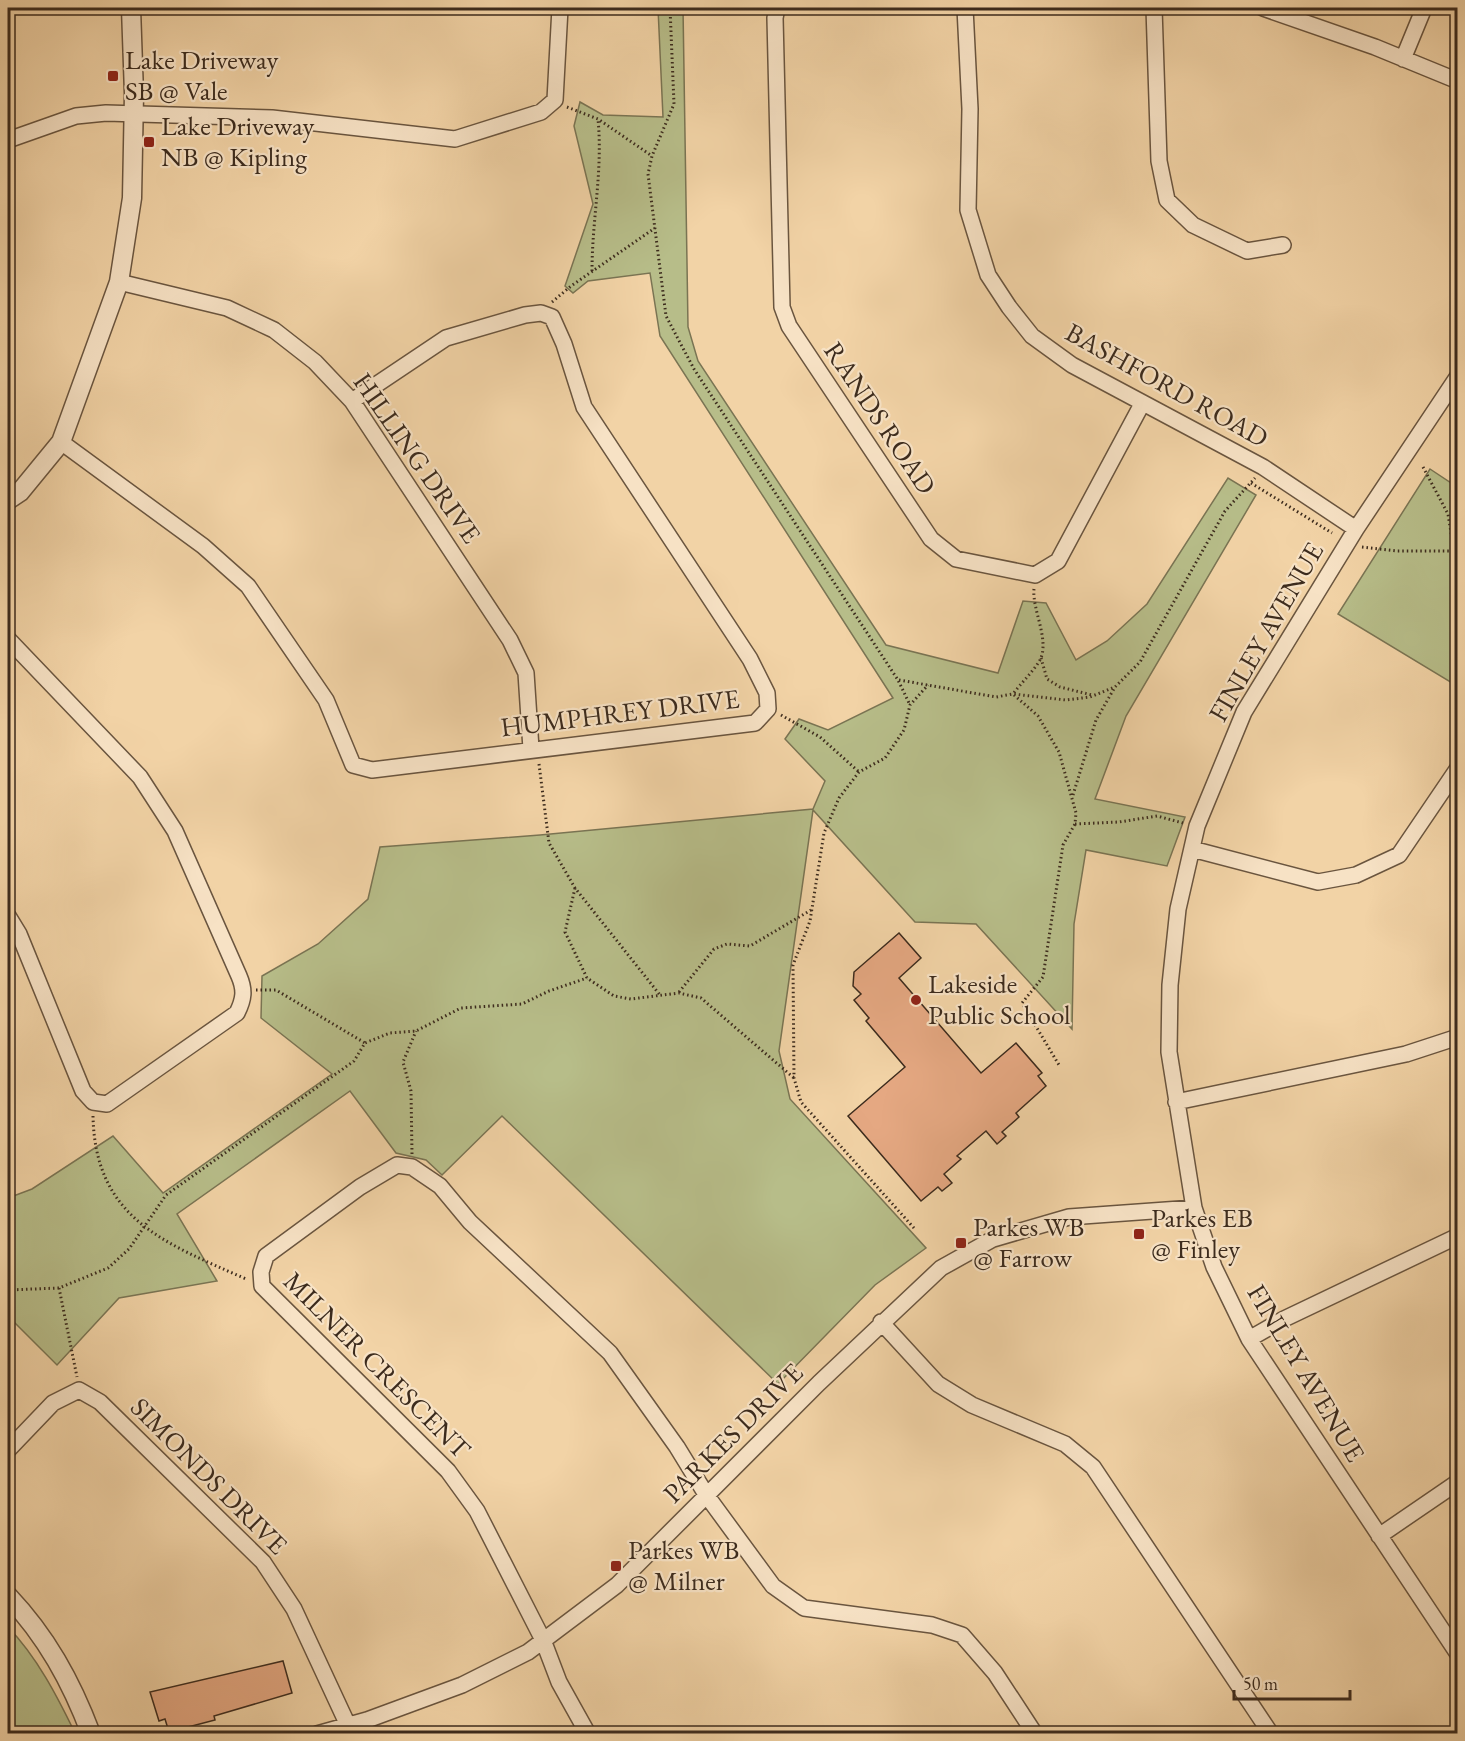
<svg xmlns="http://www.w3.org/2000/svg" width="1465" height="1741" font-family="'EB Garamond',serif">
<rect width="100%" height="100%" fill="#f2d3a6"/>
<filter id="stains"><feTurbulence type="fractalNoise" baseFrequency=".00333" numOctaves="4"/><feColorMatrix values="0 0 0 0 .2 0 0 0 0 .09 0 0 0 0 .02 0 0 0 .5 -.17"/></filter>
<radialGradient id="worn" r=".72"><stop offset=".6" stop-color="#630" stop-opacity="0"/><stop offset="1" stop-color="#630" stop-opacity=".3"/></radialGradient>
<path fill="#b7bd89" stroke="#7a7453" stroke-width="1.5" d="M658 8H683L688 327 698 361 886 645 998 673 1023 601 1046 603 1076 660 1107 641 1147 604 1228 478 1256 495 1126 716 1095 799 1185 817 1167 866 1086 850 1074 924 1072 1029 976 924 915 922 813 810 779 1051 790 1099 926 1248 875 1285 778 1384 502 1116 442 1175 426 1160 396 1153 350 1091 177 1214 217 1281 119 1298 57 1365 10 1318 8 1320V1198L32 1189 113 1136 163 1193 332 1074 261 1018 262 976 318 944 368 899 380 847 540 835 813 809 825 781 785 739 799 719 828 730 893 698 660 336 650 273 588 281 573 293 565 286 593 204 574 126 580 102 603 115 663 117Z
M1430 469 1457 487V686L1338 614Z
M8 1627C37 1657 57 1696 75 1733H8Z"/>
<path fill="#e5a882" stroke="#3c2b1d" stroke-width="1.5" d="M899 933 921 958 899 978 981 1073 1016 1043 1042 1073 1038 1076 1046 1086 1016 1113 1019 1117 1002 1132 1006 1136 997 1144 986 1131 957 1156 961 1159 944 1174 952 1183 942 1191 938 1187 921 1201 848 1116 905 1067 866 1021 869 1018 854 1000 861 994 853 986 854 972Z
M283 1661 292 1693 214 1716 215 1720 169 1732 165 1719 159 1721 150 1692Z"/>
<g fill="none" stroke-linecap="round" stroke-linejoin="round">
<defs>
<path id="minor" d="M777 8 775 18 782 307 789 326 931 539 956 559 1035 575 1058 561 1142 404
M965 8 970 109 968 210 988 275 1009 307 1032 336 1072 365 1263 467 1356 529
M1154 8 1159 161 1167 200 1193 225 1247 251 1283 245
M1263 8 1375 47 1458 81
M1403 59 1424 8
M8 140 76 116 106 113 272 118 455 139 541 112 555 100 560 8
M119 282 227 308 274 330 315 362 352 401 510 640 526 673 531 749
M1458 376 1356 529 1244 712 1197 826 1178 909 1170 985 1169 1052 1194 1208 1214 1267 1249 1339 1458 1654
M61 442 203 546 248 586 326 700 353 765 372 770 755 723 768 709 767 693 750 659 584 407 564 344 552 317 541 313 525 315 446 338 352 401
M8 639 140 777 175 831 239 976C245 990 244 999 237 1013L107 1104 93 1102 83 1091 19 934 8 916
M1192 849 1318 882 1356 875 1399 855 1458 768
M1176 1102 1406 1054 1458 1037
M881 1322 938 1384 972 1405 1065 1444 1093 1467 1271 1734
M1249 1339 1284 1319 1458 1236
M8 1450 53 1403 79 1390 100 1402 263 1562 294 1609 352 1734
M1379 1536 1458 1482
M317 1734 367 1720 462 1685 528 1652 617 1585 819 1383 941 1268 993 1239 1069 1217 1194 1208
M588 1734 559 1682 543 1640 477 1511 448 1471 262 1286 261 1272 266 1256 360 1187 397 1165 412 1167 440 1186 470 1222 610 1353 677 1447 707 1496 773 1586 804 1608 932 1625 962 1635 995 1673 1035 1734"/>
<path id="tertiary" d="M8 500 20 492 61 442 119 282 132 198 134 94 131 8
M8 1596C46 1636 71 1681 91 1734"/>
</defs>
<use href="#minor" stroke="#6a553f" stroke-width="18"/>
<use href="#tertiary" stroke="#6a553f" stroke-width="21"/>
<path stroke="#3c2b1d" stroke-width="3" stroke-dasharray="1.5 3" stroke-linecap="butt" d="M670 8 674 104 652 156 648 174 666 316 694 369 898 680 910 705
M567 107 598 119 652 156
M592 271C592 219 603 171 598 119
M552 302 571 286 655 228
M1423 467 1448 514 1454 551
M1251 483 1332 533
M1362 547 1397 551H1454L1458 554
M1034 589C1032 610 1050 640 1040 660 1033 672 1021 683 1013 694L1038 716 1059 752 1076 813 1075 824 1063 845 1043 977 1022 1003 1059 1065
M1041 658 1047 679 1060 687 1092 695
M899 680 996 697 1013 694 1066 700 1090 697 1115 687 1140 662 1225 511 1255 478
M781 715 820 737 859 772
M539 764 549 843 575 888 660 995
M1073 795 1096 720 1115 687
M1075 824 1119 822 1157 816 1183 823
M575 888 565 932 587 978 614 996 631 999 679 993 701 998 794 1078
M256 990H276L365 1043
M679 992 714 949 727 944 750 946 811 910
M93 1116C95 1219 165 1243 246 1279
M412 1154 411 1091 403 1062 416 1031
M914 1228 801 1102 794 1078 793 965 810 921 824 833 839 798 859 772 885 758 904 730 910 705 928 685
M59 1288 77 1377
M8 1290 59 1288 108 1268 129 1249 166 1195 354 1061 365 1043 390 1033 416 1031 461 1008 522 1004 549 991 587 978"/>
<use href="#minor" stroke="#f7e2c5" stroke-width="15"/>
<use href="#tertiary" stroke="#f7e2c5" stroke-width="18"/>
</g>
<g fill="#8f2418" stroke="#f7e2c5" stroke-width="2">
<rect x="107" y="70" width="12" height="12" rx="3"/>
<rect x="143" y="136" width="12" height="12" rx="3"/>
<circle cx="916" cy="1000" r="6"/>
<rect x="1133" y="1228" width="12" height="12" rx="3"/>
<rect x="955" y="1237" width="12" height="12" rx="3"/>
<rect x="610" y="1560" width="12" height="12" rx="3"/>
</g>
<g text-anchor="middle" stroke-width="4.5" stroke-linejoin="round" paint-order="stroke">
<g font-size="27" fill="#3c2b1d" stroke="#f7e2c5" text-anchor="start">
<text x="125" y="69">Lake Driveway<tspan x="125" dy="31">SB @ Vale</tspan></text>
<text x="161" y="135">Lake Driveway<tspan x="161" dy="31">NB @ Kipling</tspan></text>
<text x="928" y="993">Lakeside<tspan x="928" dy="31">Public School</tspan></text>
<text x="1151" y="1227">Parkes EB<tspan x="1151" dy="31">@ Finley</tspan></text>
<text x="973" y="1236">Parkes WB<tspan x="973" dy="31">@ Farrow</tspan></text>
<text x="628" y="1559">Parkes WB<tspan x="628" dy="31">@ Milner</tspan></text>
</g>
<g font-size="27" fill="#3c2b1d" stroke="#f7e2c5">
<text transform="translate(1167 385) rotate(29)" y="9">BASHFORD ROAD</text>
<text transform="translate(880 418) rotate(56)" y="9">RANDS ROAD</text>
<text transform="translate(417 458) rotate(55)" y="9">HILLING DRIVE</text>
<text transform="translate(1266 632) rotate(-60)" y="9">FINLEY AVENUE</text>
<text transform="translate(620 713) rotate(-7)" y="9">HUMPHREY DRIVE</text>
<text transform="translate(377 1365) rotate(45)" y="9">MILNER CRESCENT</text>
<text transform="translate(1306 1373) rotate(59)" y="9">FINLEY AVENUE</text>
<text transform="translate(733 1433) rotate(-45)" y="9">PARKES DRIVE</text>
<text transform="translate(209 1476) rotate(45)" y="9">SIMONDS DRIVE</text>
</g>
</g>
<rect width="1465" height="1741" fill="none" stroke="#f2d3a6" stroke-width="30"/>
<rect x="9" y="9" width="1447" height="1723" fill="none" stroke="#3c2b1d" stroke-width="3"/>
<rect x="15" y="15" width="1435" height="1711" fill="none" stroke="#3c2b1d" stroke-width="1.5"/>
<path d="M1234 1690v9h116v-9" fill="none" stroke="#3c2b1d" stroke-width="3"/>
<text x="1243" y="1690" font-size="18" fill="#3c2b1d" stroke="#f7e2c5" stroke-width="4.5" paint-order="stroke">50 m</text>
<rect width="100%" height="100%" filter="url(#stains)"/>
<rect width="100%" height="100%" fill="url(#worn)"/>
</svg>
